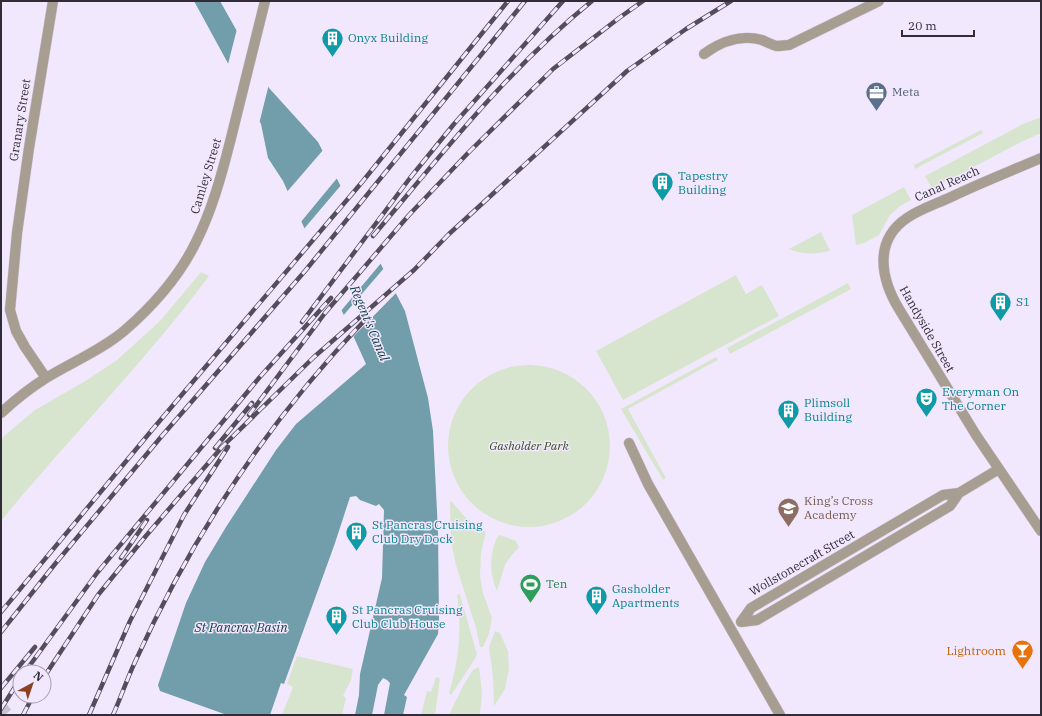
<svg xmlns="http://www.w3.org/2000/svg" width="1042" height="716" font-family="'IBM Plex Serif',serif">
<rect width="100%" height="100%" fill="#f2e8fd"/>
<path fill="#d7e5ce" d="M1041 117V133L1021 142 932 189 925 176 1023 124Z
M981 130 983 133 915 169 914 165Z
M904 187 911 200 900 206 890 215 879 235 864 243 856 245 852 215Z
M821 232 830 251C815 254 803 255 789 249Z
M201 272 209 276C145 362 69 438 1 521V441L4 436 35 410 87 380 117 360 160 321Z
M736 275 746 294 762 285 779 316 623 400 596 351Z
M848 283 851 289 730 354 727 348Z
M716 357 718 360 628 409 666 478 663 480 621 409Z
M448 446a81 81 0 1 1 162 0a81 81 0 1 1-162 0Z
M451 501 466 518 486 532 481 553 480 576 483 593 492 618 489 634 483 647H480L476 628 456 565 451 542 450 502Z
M500 535 516 541 519 547 511 556 505 565 497 591C490 575 489 559 495 543 496 539 497 537 500 535Z
M459 594 460 595 477 654 475 659 451 695 449 693C459 659 462 630 457 595Z
M495 631 500 633 508 651 509 669 505 689 494 706 493 677 489 647Z
M297 656 353 669 351 680 343 696 346 698 342 715H282L293 687 287 684Z
M479 667 482 692 480 715H449L463 686 473 670Z
M436 677 440 678 435 715H421L427 691 431 692Z"/>
<path fill="#729daa" d="M194 1H220L269 88 318 142 405 311 428 398 433 431 438 531 439 620 438 634 404 695 407 697 403 715H384L390 683 387 680 383 678 378 685 372 715H355L359 695 360 674 382 578 384 510 379 504 376 506 360 500 356 496 350 497 335 543 284 684 281 683 270 715H227L160 691 158 685 186 603 205 562 226 527 276 450 296 424 366 364 283 181 268 158 261 124Z"/>
<path fill="#f2e8fd" d="M237 29 269 84 259 124 227 68Z
M324 149 338 177 300 223 286 193Z
M342 184 382 262 340 312 303 230Z
M385 267 397 292 352 338 342 317Z"/>
<g fill="none" stroke-linecap="round" stroke-linejoin="round">
<path stroke="#ccc2d6" stroke-width="10" stroke-dasharray="10 5" stroke-linecap="butt" d="M1 705 9 715"/>
<defs>
<path id="minor" d="M704 54C720 42 741 34 762 40 767 42 772 45 777 46 781 46 785 45 789 45L879 1
M1041 158C1011 171 980 183 951 197 936 204 920 209 907 218 873 241 881 279 899 309L976 435 1041 531
M46 378 25 347 16 331 10 310 17 233 29 148 53 1
M1 413C15 400 30 388 46 378 72 362 100 351 124 331 153 306 179 277 196 242 212 210 221 177 230 142 242 95 253 48 265 1
M629 443 648 484 780 715
M959 493 950 506 757 620 741 622 751 608 943 495Z
M959 493 999 469"/>
</defs>
<use href="#minor" stroke="#cfc6da" stroke-width="11"/>
<use href="#minor" stroke="#a79d90" stroke-width="10"/>
<defs>
<path id="rail" d="M373 236C442 154 508 69 592 1
M302 322 410 178 454 124 563 1
M249 415 325 313 409 215 468 153 553 69 619 18 643 1
M215 448 252 403
M121 558 147 520
M1 612 152 430 363 181 508 1
M1 632 55 564 161 437 305 271 525 1
M25 672 97 573 259 378 331 298
M44 677 98 595 145 537 222 447 314 357 414 270 449 234 627 71 686 29 731 1
M1 688 35 647
M1 709 20 679
M23 715 33 696
M89 715 130 621 184 515 228 447
M113 715C121 697 127 679 135 662 192 536 270 419 365 320"/>
</defs>
<use href="#rail" stroke="#544e5c" stroke-width="4.5"/>
<use href="#rail" stroke="#f2e8fd" stroke-width="3" stroke-dasharray="9" stroke-linecap="butt"/>
</g>
<defs>
<symbol id="building-pin" viewBox="-11 -11 22 30"><path d="M0 17L-7.5 6A9.5 9.5 0 1 1 7.5 6Z" fill="#0f9aa8" stroke="#f2e8fd"/><path d="M-4-6H4V6H1V3H-1V6H-4ZM-2.5-4.3h1.7v1.8h-1.7ZM.8-4.3h1.7v1.8H.8ZM-2.5-1h1.7V.8h-1.7ZM.8-1h1.7V.8H.8Z" fill="#fff"/></symbol>
<symbol id="office-pin" viewBox="-11 -11 22 30"><path d="M0 17L-7.5 6A9.5 9.5 0 1 1 7.5 6Z" fill="#5c6f8a" stroke="#f2e8fd"/><path d="M-6-3h4V-5.5h4V-3h4V5H-6ZM-1-4.5V-3h2v-1.5ZM-6 0V1H6V0Z" fill="#fff"/></symbol>
<symbol id="theatre-pin" viewBox="-11 -11 22 30"><path d="M0 17L-7.5 6A9.5 9.5 0 1 1 7.5 6Z" fill="#0f9aa8" stroke="#f2e8fd"/><path d="M-5-5.5Q0-4 5-5.5V0Q5 5 0 6Q-5 5-5 0ZM-3.3-2.5H-1v1.5H-3.3ZM1-2.5H3.3v1.5H1ZM-2.8 1Q0 5.5 2.8 1Z" fill="#fff"/></symbol>
<symbol id="school-pin" viewBox="-11 -11 22 30"><path d="M0 17L-7.5 6A9.5 9.5 0 1 1 7.5 6Z" fill="#8d6e63" stroke="#f2e8fd"/><path d="M0-5L7-2L0 1L-7-2ZM-4 1L0 2.5L4 1V4Q0 6-4 4Z" fill="#fff"/></symbol>
<symbol id="stadium-pin" viewBox="-11 -11 22 30"><path d="M0 17L-7.5 6A9.5 9.5 0 1 1 7.5 6Z" fill="#2e9e5b" stroke="#f2e8fd"/><path d="M0-5a6.5 5 0 1 0 0 10a6.5 5 0 1 0 0-10ZM-3.5-1.8h7v3.6h-7Z" fill="#fff"/></symbol>
<symbol id="bar-pin" viewBox="-11 -11 22 30"><path d="M0 17L-7.5 6A9.5 9.5 0 1 1 7.5 6Z" fill="#e8710a" stroke="#f2e8fd"/><path d="M-6-5H6L.8 .8V4.5H3.5V6h-7V4.5H-.8V.8Z" fill="#fff"/></symbol>
</defs>
<g fill-rule="evenodd">
<use href="#building-pin" x="320" y="26" width="25" height="34"/>
<use href="#office-pin" x="864" y="80" width="25" height="34"/>
<use href="#building-pin" x="650" y="170" width="25" height="34"/>
<use href="#building-pin" x="988" y="290" width="25" height="34"/>
<use href="#theatre-pin" x="914" y="386" width="25" height="34"/>
<use href="#building-pin" x="776" y="398" width="25" height="34"/>
<use href="#school-pin" x="776" y="496" width="25" height="34"/>
<use href="#building-pin" x="344" y="520" width="25" height="34"/>
<use href="#stadium-pin" x="518" y="572" width="25" height="34"/>
<use href="#building-pin" x="584" y="584" width="25" height="34"/>
<use href="#building-pin" x="324" y="604" width="25" height="34"/>
<use href="#bar-pin" x="1010" y="638" width="25" height="34"/>
</g>
<g text-anchor="middle" stroke-width="3" stroke-linejoin="round" paint-order="stroke">
<g font-size="12" fill="#0d838f" stroke="#f2e8fd" text-anchor="start">
<text x="348" y="42">Onyx Building</text>
<text x="678" y="180">Tapestry<tspan x="678" dy="14">Building</tspan></text>
<text x="1016" y="306">S1</text>
<text x="942" y="396">Everyman On<tspan x="942" dy="14">The Corner</tspan></text>
<text x="804" y="407">Plimsoll<tspan x="804" dy="14">Building</tspan></text>
<text x="372" y="529">St Pancras Cruising<tspan x="372" dy="14">Club Dry Dock</tspan></text>
<text x="612" y="593">Gasholder<tspan x="612" dy="14">Apartments</tspan></text>
<text x="352" y="614">St Pancras Cruising<tspan x="352" dy="14">Club Club House</tspan></text>
</g>
<g font-size="12" fill="#4e5e75" stroke="#f2e8fd" text-anchor="start">
<text x="892" y="96">Meta</text>
</g>
<g font-size="12" fill="#322c39" stroke="#f2e8fd">
<text transform="translate(20 120) rotate(-81)" y="4">Granary Street</text>
<text transform="translate(206 176) rotate(-73)" y="4">Camley Street</text>
<text transform="translate(947 184) rotate(-24)" y="4">Canal Reach</text>
<text transform="translate(927 329) rotate(60)" y="4">Handyside Street</text>
<text transform="translate(802 563) rotate(-30)" y="4">Wollstonecraft Street</text>
</g>
<g font-size="12" font-style="italic" fill="#375221" stroke="#f2e8fd">
<text x="529" y="450">Gasholder Park</text>
</g>
<g font-size="12" fill="#785e54" stroke="#f2e8fd" text-anchor="start">
<text x="804" y="505">King’s Cross<tspan x="804" dy="14">Academy</tspan></text>
</g>
<g font-size="12" fill="#27864d" stroke="#f2e8fd" text-anchor="start">
<text x="546" y="588">Ten</text>
</g>
<g font-size="12" fill="#c56008" stroke="#f2e8fd" text-anchor="end">
<text x="1006" y="655">Lightroom</text>
</g>
<g font-size="13" font-style="italic" fill="#0f3943" stroke="#f2e8fd">
<text transform="translate(370 323) rotate(67)" y="5">Regent's Canal</text>
<text x="241" y="632">St Pancras Basin</text>
</g>
</g>
<rect width="1042" height="716" fill="none" stroke="#322c39" stroke-width="4"/>
<g transform="translate(32 684) rotate(40)"><circle r="19" fill="#f2e8fd" stroke="#a59daf"/>
<path d="M0-3L7 15L0 10L-7 15Z" fill="#8a4223"/>
<text y="-6" font-size="11" font-weight="bold" text-anchor="middle" fill="#322c39">N</text>
</g>
<path d="M902 30v6h72v-6" fill="none" stroke="#322c39" stroke-width="2"/>
<text x="908" y="30" font-size="12" fill="#322c39" stroke="#f2e8fd" stroke-width="3" paint-order="stroke">20 m</text>
</svg>
